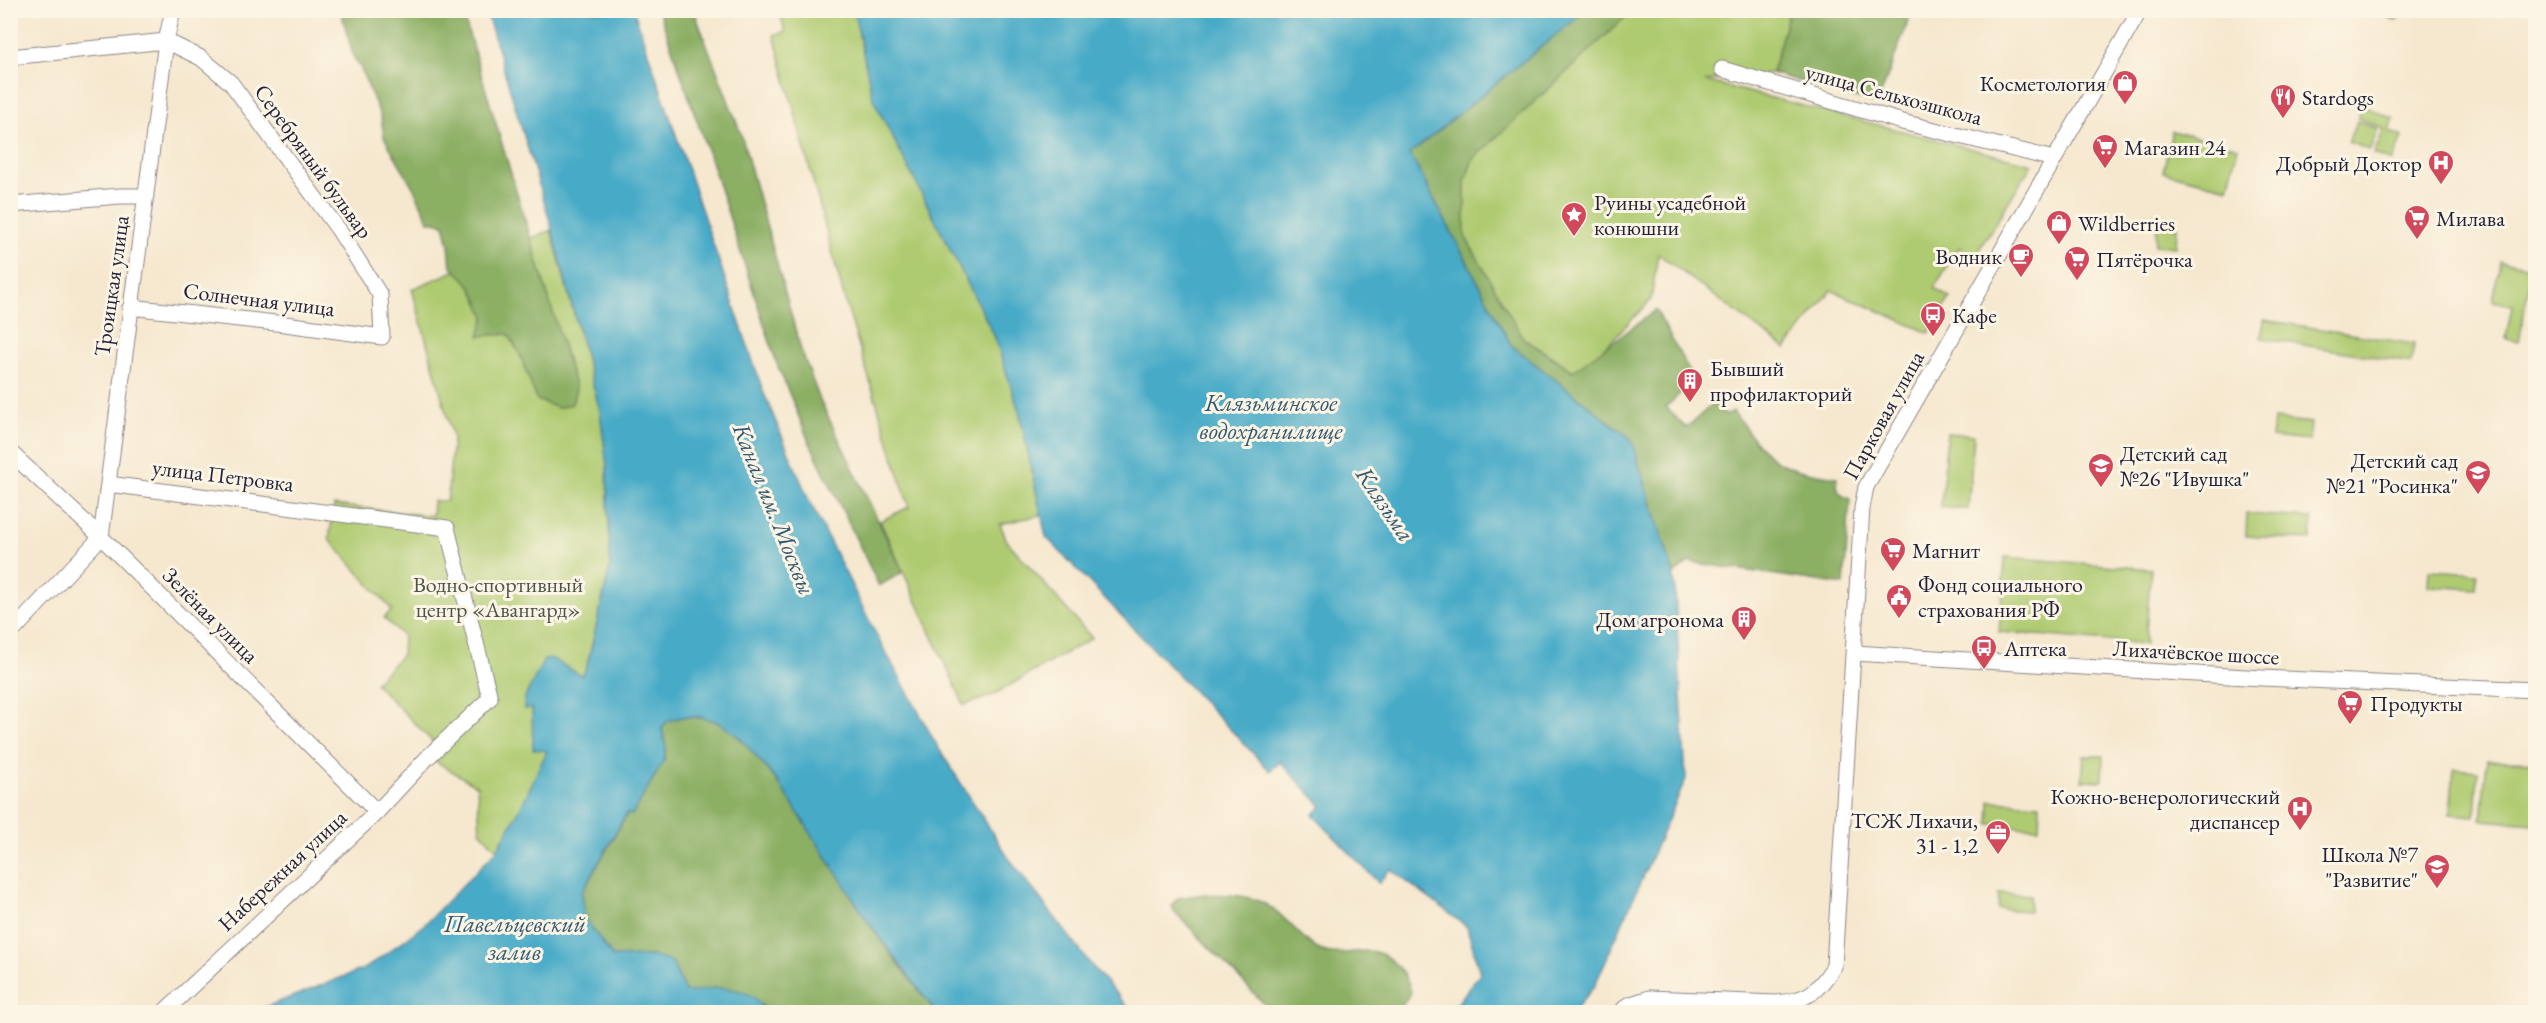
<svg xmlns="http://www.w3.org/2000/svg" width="2546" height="1023" font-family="'EB Garamond',serif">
<rect width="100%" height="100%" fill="#fcf5e5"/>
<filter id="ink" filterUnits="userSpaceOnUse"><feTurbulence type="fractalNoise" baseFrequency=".0167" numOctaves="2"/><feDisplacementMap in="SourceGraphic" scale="12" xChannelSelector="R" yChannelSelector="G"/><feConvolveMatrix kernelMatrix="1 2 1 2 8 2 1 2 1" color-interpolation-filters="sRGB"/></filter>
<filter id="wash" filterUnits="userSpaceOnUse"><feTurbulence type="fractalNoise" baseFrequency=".008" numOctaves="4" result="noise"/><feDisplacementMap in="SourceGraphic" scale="24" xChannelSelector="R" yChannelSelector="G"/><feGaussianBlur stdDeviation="1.35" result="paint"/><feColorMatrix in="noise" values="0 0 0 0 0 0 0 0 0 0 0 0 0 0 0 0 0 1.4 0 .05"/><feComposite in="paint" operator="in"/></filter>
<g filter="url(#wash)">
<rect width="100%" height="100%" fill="#f6e8cf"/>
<path fill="#afcb71" stroke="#687656" stroke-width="1.5" d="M1912 10 1877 104 1772 73 1705 81 2032 164 1975 256 1959 247 1934 288 1950 298 1929 333 1831 290 1786 349 1658 254 1651 300 1565 388 1511 345 1410 154 1585 11Z
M780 11H854L873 99 994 335 1019 411 1041 515 1000 524 1007 541 1092 638 991 696 964 705 880 521 909 507 846 304 774 35 785 32Z
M2362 106 2394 119 2389 131 2402 137 2392 161 2374 154 2384 129 2358 118Z
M2357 121 2378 129 2370 150 2348 142Z
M2172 131 2238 147 2228 188 2163 172Z
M2157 225 2177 227 2176 247 2155 245Z
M551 230 600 411 607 466 610 567 587 666 522 805 497 850 480 831 477 786 428 757 433 742 375 683 402 655 403 636 384 618 392 610 329 539 334 505 432 516 433 501H447L453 437 412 289Z
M2500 261 2532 267 2519 342 2506 339 2512 305 2493 301Z
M2264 320 2414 344 2411 363 2261 338Z
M2274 419 2311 423 2309 441 2272 437Z
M1947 433 1974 435 1968 509 1941 507Z
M2247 514 2312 518 2311 540 2246 536Z
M2005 557 2151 569 2145 644 1999 632Z
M2429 570 2477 573 2476 589 2428 586Z
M2084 756H2103L2102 781 2082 780Z
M2487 760 2535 762V824L2481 820Z
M2454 769 2478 771 2475 816 2450 814Z
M1990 801 2040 804 2039 828 1989 824Z
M1999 893 2030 895 2029 911 1998 909Z"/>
<path fill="#8baf63" stroke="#56684f" stroke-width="1.5" d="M341 11H462L576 389 572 404 558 408 537 400 520 355 508 334 479 336 485 317C475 293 472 283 451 267L449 245 444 224 429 221 414 189 384 137 381 117 360 67 353 56Z
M659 11H694L741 134 801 350 820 400 903 572 879 586 808 439 777 364 710 158Z
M1585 11H1632L1473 159 1465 181V236L1523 338 1573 371 1656 310 1694 380 1666 407 1686 428 1715 402 1726 416 1733 411C1769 462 1774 468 1837 477 1836 488 1838 495 1850 499L1844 585 1689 562 1674 574 1631 439 1511 345 1410 154Z
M1789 11H1912L1877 104 1772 73Z
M2376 11H2402L2396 21Z
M682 717C699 717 715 718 729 729 743 739 754 753 764 765 804 813 833 869 868 921 888 953 913 982 936 1012H764L763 1006 716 988 697 993 685 992 672 962 652 956 613 957 585 919 582 892 628 813 632 814 664 760 666 749 662 728 667 721Z
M1205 894C1245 896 1259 893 1289 923 1297 931 1307 942 1316 948 1332 958 1350 951 1367 951 1389 951 1406 972 1411 992L1398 1012H1272L1174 911 1172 905 1178 898Z"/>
<path fill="#47aac7" stroke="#346681" stroke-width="1.5" d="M486 11H634L763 391 808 498 879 640 939 749 1008 857 1092 966 1132 1012H936L869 923 778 782 741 739 729 729 715 721 699 717H682L668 721 662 728 666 749 664 760 632 815 627 813 582 892 585 919 613 957 652 956 672 962 685 992C697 993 707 988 718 988 736 988 759 993 764 1012H253L366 968 422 927 497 850 522 805 547 751 533 749 532 709H524L525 697 544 660 551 658 582 676 587 666 610 567 607 466 600 411 549 218Z
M854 11H1585L1410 154 1511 345 1631 439 1674 574 1686 779 1594 987 1573 1012H1451L1480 973 1467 927 1390 869 1379 883 1313 815 1322 806 1280 762 1270 771 1046 537 1019 411 994 335 873 99Z"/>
</g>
<g filter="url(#ink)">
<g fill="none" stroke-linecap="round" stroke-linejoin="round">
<defs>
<path id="minor" d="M10 57 166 41
M1722 69 1906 123 2054 159
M10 205 120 196H146
M130 307 285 324 382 337 380 295 338 229 231 83 201 58 166 41
M10 452 101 537 377 812
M108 484 447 528 490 698 428 757 377 812 164 1012
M10 634 101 537 166 41 173 10
M1854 653 2262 678 2536 690
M1621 1012 1628 1005 1649 998 1776 1003C1808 1000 1817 993 1834 966L1862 508 1866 487 2140 10"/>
</defs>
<use href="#minor" stroke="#8c8585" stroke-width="17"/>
<use href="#minor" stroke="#fff" stroke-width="15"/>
</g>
</g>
<defs>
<symbol id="shop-pin" viewBox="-11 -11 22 30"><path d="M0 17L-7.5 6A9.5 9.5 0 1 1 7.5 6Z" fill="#d1495b" stroke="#fcf5e5"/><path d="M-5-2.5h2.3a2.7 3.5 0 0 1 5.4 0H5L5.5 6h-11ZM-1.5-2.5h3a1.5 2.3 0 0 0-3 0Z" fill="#fff"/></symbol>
<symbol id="restaurant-pin" viewBox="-11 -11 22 30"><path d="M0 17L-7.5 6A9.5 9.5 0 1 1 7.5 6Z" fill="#d1495b" stroke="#fcf5e5"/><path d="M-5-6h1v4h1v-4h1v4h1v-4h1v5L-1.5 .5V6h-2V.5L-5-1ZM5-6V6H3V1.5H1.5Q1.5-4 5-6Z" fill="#fff"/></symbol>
<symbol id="supermarket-pin" viewBox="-11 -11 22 30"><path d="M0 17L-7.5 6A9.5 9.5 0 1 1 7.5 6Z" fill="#d1495b" stroke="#fcf5e5"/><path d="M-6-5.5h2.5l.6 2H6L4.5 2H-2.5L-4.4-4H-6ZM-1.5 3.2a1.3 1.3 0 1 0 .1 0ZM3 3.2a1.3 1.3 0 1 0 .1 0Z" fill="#fff"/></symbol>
<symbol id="hospital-pin" viewBox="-11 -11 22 30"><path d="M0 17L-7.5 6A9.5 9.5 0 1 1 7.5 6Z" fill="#d1495b" stroke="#fcf5e5"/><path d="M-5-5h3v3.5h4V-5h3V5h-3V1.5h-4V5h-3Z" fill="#fff"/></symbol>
<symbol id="sight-pin" viewBox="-11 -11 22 30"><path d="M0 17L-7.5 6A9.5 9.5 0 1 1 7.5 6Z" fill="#d1495b" stroke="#fcf5e5"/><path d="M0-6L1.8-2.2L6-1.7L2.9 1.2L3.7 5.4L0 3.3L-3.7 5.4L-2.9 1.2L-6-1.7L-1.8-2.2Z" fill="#fff"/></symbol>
<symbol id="cafe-pin" viewBox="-11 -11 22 30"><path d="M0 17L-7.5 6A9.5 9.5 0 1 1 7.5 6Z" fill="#d1495b" stroke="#fcf5e5"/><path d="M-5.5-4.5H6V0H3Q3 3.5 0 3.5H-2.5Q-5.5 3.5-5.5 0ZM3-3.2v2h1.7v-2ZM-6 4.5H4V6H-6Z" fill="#fff"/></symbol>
<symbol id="bus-pin" viewBox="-11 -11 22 30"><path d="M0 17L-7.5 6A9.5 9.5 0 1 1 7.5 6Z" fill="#d1495b" stroke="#fcf5e5"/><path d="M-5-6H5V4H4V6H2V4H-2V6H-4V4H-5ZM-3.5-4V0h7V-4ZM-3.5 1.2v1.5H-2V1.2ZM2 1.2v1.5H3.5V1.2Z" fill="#fff"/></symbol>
<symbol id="building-pin" viewBox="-11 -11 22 30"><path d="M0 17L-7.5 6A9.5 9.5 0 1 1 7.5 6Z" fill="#d1495b" stroke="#fcf5e5"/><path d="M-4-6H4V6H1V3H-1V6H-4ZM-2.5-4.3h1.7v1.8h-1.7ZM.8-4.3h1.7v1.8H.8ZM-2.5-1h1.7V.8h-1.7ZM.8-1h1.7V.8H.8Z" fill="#fff"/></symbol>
<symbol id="school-pin" viewBox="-11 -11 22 30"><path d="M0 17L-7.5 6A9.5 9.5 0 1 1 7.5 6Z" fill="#d1495b" stroke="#fcf5e5"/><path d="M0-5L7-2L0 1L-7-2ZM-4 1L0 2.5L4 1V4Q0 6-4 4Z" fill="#fff"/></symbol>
<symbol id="civic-pin" viewBox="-11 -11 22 30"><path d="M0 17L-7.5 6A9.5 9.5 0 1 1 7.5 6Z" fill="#d1495b" stroke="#fcf5e5"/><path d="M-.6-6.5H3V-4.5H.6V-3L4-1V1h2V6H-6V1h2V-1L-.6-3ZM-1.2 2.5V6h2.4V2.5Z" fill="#fff"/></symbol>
<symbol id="office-pin" viewBox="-11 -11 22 30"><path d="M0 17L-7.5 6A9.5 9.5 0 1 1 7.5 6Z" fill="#d1495b" stroke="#fcf5e5"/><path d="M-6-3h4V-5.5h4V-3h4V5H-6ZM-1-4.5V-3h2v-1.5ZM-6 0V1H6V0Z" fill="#fff"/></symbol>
</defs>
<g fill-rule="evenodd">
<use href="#shop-pin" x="2110" y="68" width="30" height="40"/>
<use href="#restaurant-pin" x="2268" y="82" width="30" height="40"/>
<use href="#supermarket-pin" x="2090" y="132" width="30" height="40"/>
<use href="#hospital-pin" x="2426" y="148" width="30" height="40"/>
<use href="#sight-pin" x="1559" y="200" width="30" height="40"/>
<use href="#supermarket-pin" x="2402" y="203" width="30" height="40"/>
<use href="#shop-pin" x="2044" y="208" width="30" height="40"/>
<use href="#cafe-pin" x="2006" y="241" width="30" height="40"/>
<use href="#supermarket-pin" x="2062" y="244" width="30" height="40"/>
<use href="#bus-pin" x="1918" y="300" width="30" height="40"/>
<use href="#building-pin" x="1675" y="366" width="30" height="40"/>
<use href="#school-pin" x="2086" y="451" width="30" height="40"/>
<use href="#school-pin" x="2463" y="458" width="30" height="40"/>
<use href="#supermarket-pin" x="1878" y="535" width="30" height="40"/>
<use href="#civic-pin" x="1884" y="582" width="30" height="40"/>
<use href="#building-pin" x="1729" y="604" width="30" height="40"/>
<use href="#bus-pin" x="1969" y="633" width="30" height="40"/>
<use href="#supermarket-pin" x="2335" y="688" width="30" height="40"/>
<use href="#hospital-pin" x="2285" y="794" width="30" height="40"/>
<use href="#office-pin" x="1983" y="818" width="30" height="40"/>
<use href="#school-pin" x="2422" y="852" width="30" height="40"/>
</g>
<g text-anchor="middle" stroke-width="6" stroke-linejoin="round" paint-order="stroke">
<g font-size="22" fill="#22223b" stroke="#fcf5e5" text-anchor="start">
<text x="2106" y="91" text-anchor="end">Косметология</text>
<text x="2302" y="105">Stardogs</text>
<text x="2124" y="155">Магазин 24</text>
<text x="2422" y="171" text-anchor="end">Добрый Доктор</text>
<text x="1594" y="210">Руины усадебной<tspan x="1594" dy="25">конюшни</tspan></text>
<text x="2436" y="226">Милава</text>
<text x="2078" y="231">Wildberries</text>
<text x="2002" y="264" text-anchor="end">Водник</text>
<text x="2096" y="267">Пятёрочка</text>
<text x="1952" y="323">Кафе</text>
<text x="1710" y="376">Бывший<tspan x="1710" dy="25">профилакторий</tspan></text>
<text x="2120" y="461">Детский сад<tspan x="2120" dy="25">№26 "Ивушка"</tspan></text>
<text x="2458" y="468" text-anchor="end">Детский сад<tspan x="2458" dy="25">№21 "Росинка"</tspan></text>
<text x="1912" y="558">Магнит</text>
<text x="1918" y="592">Фонд социального<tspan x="1918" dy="25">страхования РФ</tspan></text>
<text x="1724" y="627" text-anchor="end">Дом агронома</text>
<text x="2004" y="656">Аптека</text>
<text x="2370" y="711">Продукты</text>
<text x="2280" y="804" text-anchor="end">Кожно-венерологический<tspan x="2280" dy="25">диспансер</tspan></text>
<text x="1978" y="828" text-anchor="end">ТСЖ Лихачи,<tspan x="1978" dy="25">31 - 1,2</tspan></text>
<text x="2418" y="862" text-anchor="end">Школа №7<tspan x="2418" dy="25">"Развитие"</tspan></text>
</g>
<g font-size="22" fill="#22223b" stroke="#fcf5e5">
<text transform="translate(1894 94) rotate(15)" y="8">улица Сельхозшкола</text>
<text transform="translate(314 161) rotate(54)" y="8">Серебряный бульвар</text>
<text transform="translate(111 286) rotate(-82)" y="8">Троицкая улица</text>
<text transform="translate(259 299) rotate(7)" y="8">Солнечная улица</text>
<text transform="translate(1883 415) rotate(-61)" y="8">Парковая улица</text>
<text transform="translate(223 475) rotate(7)" y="8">улица Петровка</text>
<text transform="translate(211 615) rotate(45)" y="8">Зелёная улица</text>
<text transform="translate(2196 652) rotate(3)" y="8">Лихачёвское шоссе</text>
<text transform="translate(282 870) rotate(-43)" y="8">Набережная улица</text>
</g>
<g font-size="22" fill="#4c554b" stroke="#fcf5e5">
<text x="498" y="592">Водно-спортивный<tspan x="498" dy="25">центр «Авангард»</tspan></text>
</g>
<g font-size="24" font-style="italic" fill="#315873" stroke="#fcf5e5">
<text x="1271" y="411">Клязьминское<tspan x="1271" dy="28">водохранилище</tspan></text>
<text transform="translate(1385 504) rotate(56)" y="8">Клязьма</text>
<text transform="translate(774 509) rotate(68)" y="8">Канал им. Москвы</text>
<text x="515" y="932">Павельцевский<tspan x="515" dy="28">залив</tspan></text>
</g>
</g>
<rect width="2546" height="1023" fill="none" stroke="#fcf5e5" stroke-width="36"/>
</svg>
